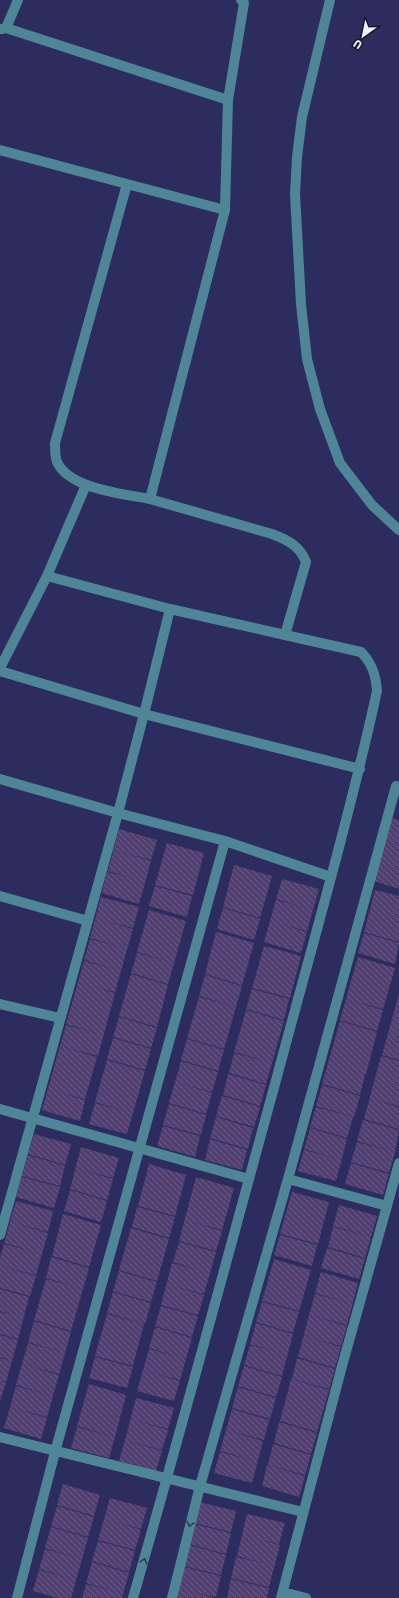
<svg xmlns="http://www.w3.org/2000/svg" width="399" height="1598" font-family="Jost,sans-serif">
<defs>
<pattern id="building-back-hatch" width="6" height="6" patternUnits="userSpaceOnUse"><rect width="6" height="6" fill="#523f72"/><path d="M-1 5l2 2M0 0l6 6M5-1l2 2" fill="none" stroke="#6b5b87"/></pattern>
</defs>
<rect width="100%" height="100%" fill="#2c2d5e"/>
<path fill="url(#building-back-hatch)" d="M391 818 399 820V866L383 862 399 866V889L374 881Z
M119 829 157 840 151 860 116 851 151 861 139 904 102 893 107 872 131 878 108 871Z
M167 843 204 853 193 895 155 885Z
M234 865 272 876 260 918 223 907Z
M282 879 319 889 307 931 273 922 307 932 301 953 264 942 276 900 310 909 276 899Z
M155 886 192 896 187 917 149 906Z
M375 890 399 896V942L364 932Z
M101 897 139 907 133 928 99 919 133 929 115 992 92 986 115 993 98 1056 60 1046 66 1025 100 1034 66 1024 72 1003 103 1012 72 1003 84 961 118 970 84 960 90 939 124 948 90 938Z
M223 908 260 919 254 940 217 929Z
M149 910 186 921 174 963 137 952Z
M216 932 254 943 242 985 205 974Z
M364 933 399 943 395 964 358 953Z
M264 946 301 956 290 998 252 988 258 967 292 976 258 967Z
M137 953 174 963 168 984 131 973Z
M358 957 395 968 383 1009 349 1000 383 1010 377 1031 340 1020Z
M131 974 168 985 157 1027 119 1016Z
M205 975 242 986 236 1007 199 996Z
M252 989 289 999 284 1020 246 1009Z
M399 994V1037L394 1036 399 1038V1060L382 1055Z
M199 997 236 1007 224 1049 187 1038Z
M246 1010 284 1021 272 1063 234 1052 240 1031 263 1037 240 1031Z
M119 1017 157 1028 151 1048 113 1037Z
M340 1021 377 1032 366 1074 342 1068 365 1074 360 1095 322 1084Z
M113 1038 151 1049 145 1070 107 1059Z
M187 1039 224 1050 218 1071 181 1060Z
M60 1046 97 1057 91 1078 64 1070 91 1078 85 1099 58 1092 85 1100 80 1121 42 1110Z
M234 1053 272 1063 266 1084 229 1073Z
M381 1056 399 1061V1106L372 1099 399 1107V1129L364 1119Z
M107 1060 145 1071 127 1134 89 1124 95 1103 130 1112 95 1102 101 1081 136 1091 101 1081Z
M181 1061 218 1072 212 1092 175 1082Z
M228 1074 266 1085 260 1106 223 1095Z
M175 1082 212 1093 206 1114 169 1103Z
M322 1085 360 1096 354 1117 316 1106Z
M222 1096 260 1107 254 1127 216 1116Z
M169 1104 206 1115 201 1135 163 1125Z
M316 1107 353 1117 347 1138 310 1127Z
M216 1117 253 1128 248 1149 210 1138Z
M363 1120 399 1130 395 1152 357 1141Z
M163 1126 200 1136 195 1157 157 1146Z
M310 1128 347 1139 336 1181 298 1171 304 1150 338 1159 304 1149Z
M34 1134 71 1144 65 1165 28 1154Z
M210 1139 247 1150 242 1170 205 1160Z
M357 1142 395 1152 389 1173 351 1162Z
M81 1147 119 1158 113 1178 78 1169 113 1179 107 1200 70 1189Z
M28 1155 65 1166 60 1186 22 1176Z
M351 1163 389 1174 383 1195 345 1184Z
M149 1164 186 1175 175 1216 138 1206Z
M22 1177 60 1187 54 1208 16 1197Z
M196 1177 234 1188 222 1230 188 1221 222 1231 216 1251 179 1241Z
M70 1190 107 1201 101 1222 64 1211Z
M292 1192 329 1202 318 1244 280 1234Z
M16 1201 53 1211 48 1232 13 1223 48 1233 36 1275 1 1266 36 1276 30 1296 0 1288V1258L4 1244 39 1253 4 1243Z
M339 1205 377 1216 365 1258 328 1247 333 1227 368 1236 333 1226Z
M137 1207 175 1217 169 1238 132 1227Z
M63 1214 101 1225 89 1267 52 1256Z
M131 1228 169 1239 157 1281 119 1270Z
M280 1235 317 1245 312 1266 274 1255Z
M179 1242 216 1252 204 1294 177 1287 204 1295 198 1315 161 1305 172 1263 196 1269 173 1262Z
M327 1248 365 1259 359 1279 321 1268Z
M51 1257 89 1268 71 1331 34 1320 46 1279 80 1288 46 1278Z
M274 1259 311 1270 299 1311 262 1301 268 1280 302 1289 268 1280Z
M119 1271 157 1282 151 1302 113 1291Z
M321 1272 358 1283 347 1325 309 1315 315 1294 350 1303 315 1293Z
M0 1289 29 1297 18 1339 0 1334V1312L14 1315 0 1311Z
M113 1292 151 1303 145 1324 107 1313Z
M262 1302 299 1312 293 1333 256 1322Z
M161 1306 198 1316 192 1337 155 1326Z
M107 1314 144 1324 133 1366 95 1356 101 1335 128 1343 101 1335Z
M309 1315 347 1326 341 1346 307 1337 341 1347 335 1368 298 1357Z
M34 1321 71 1332 59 1374 22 1364 28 1343 62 1352 28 1342Z
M256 1323 293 1334 282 1376 244 1365 250 1345 281 1353 250 1344Z
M155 1327 192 1338 186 1359 149 1348Z
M0 1335 18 1340 12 1361 0 1357Z
M149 1349 186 1359 180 1380 143 1370Z
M95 1357 133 1367 127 1388 89 1378Z
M0 1358 12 1361 6 1382 0 1381Z
M297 1358 335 1369 329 1389 292 1379Z
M22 1364 59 1375 53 1396 16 1385Z
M244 1366 282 1377 276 1397 238 1386Z
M143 1370 180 1381 174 1401 137 1391Z
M291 1379 329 1390 323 1411 296 1404 323 1411 317 1432 280 1421Z
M0 1381 6 1383 0 1401Z
M89 1384 126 1395 115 1437 77 1426 83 1405 118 1415 83 1405Z
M16 1386 53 1396 47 1417 13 1408 47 1418 41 1439 4 1428Z
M238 1387 276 1398 270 1419 232 1408Z
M136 1398 174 1408 168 1429 134 1420 168 1430 162 1450 125 1440Z
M232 1409 269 1420 264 1440 226 1430Z
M279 1422 317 1433 311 1454 274 1443Z
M77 1427 115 1437 109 1458 71 1448Z
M226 1430 263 1441 252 1483 214 1473 220 1452 255 1461 220 1451Z
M125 1440 162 1451 156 1471 119 1461Z
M273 1444 311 1455 305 1475 268 1465Z
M267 1465 305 1476 299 1497 262 1486Z
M63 1484 100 1495 94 1516 57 1505Z
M110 1498 147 1508 141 1529 114 1521 141 1530 135 1550 98 1540Z
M199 1502 236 1511 231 1532 194 1523Z
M57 1506 94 1517 88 1537 51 1526Z
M247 1514 285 1523 279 1544 257 1539 280 1545 269 1587 231 1578 236 1557 268 1564 237 1556Z
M194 1524 231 1533 226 1554 189 1544Z
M51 1527 88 1538 82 1559 45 1548Z
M98 1541 135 1551 129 1572 92 1561Z
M189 1545 226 1555 221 1575 184 1566Z
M45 1549 82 1559 71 1598H58L33 1591 39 1570 73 1579 39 1569Z
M92 1562 129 1573 123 1594 86 1583Z
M184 1567 221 1576 216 1597 194 1592 215 1598H176Z
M231 1579 269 1588 267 1598H227Z
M86 1584 123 1594 122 1598H82Z"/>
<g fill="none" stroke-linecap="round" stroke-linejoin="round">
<path stroke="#4e8698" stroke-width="10" d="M330 0 302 117 297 157 295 194 301 304 307 359 320 409 340 463 372 505 399 530
M6 28 228 100
M1 29 6 28 18 0
M0 150 127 184
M150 499C125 494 69 489 57 462 55 457 55 449 55 443L127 184 225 210
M47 576 170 609 285 635
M0 668 47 576 86 485
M0 671 144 714 170 609
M0 779 118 813 0 1235
M331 877 225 841 118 813 144 714 360 769
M0 896 88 921
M0 1004 60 1018
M0 1109 249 1179
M288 1179 387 1206
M0 1437 303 1512
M283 1592 306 1598
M17 1598 55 1452 225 841
M133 1598C182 1427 228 1255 275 1084 310 953 348 823 377 691 376 675 372 663 361 652L285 635 306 562C300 546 288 540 272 534L150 499 225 210 228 100 244 3 241 0
M172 1598 200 1486 288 1179 396 786 399 787
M281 1598 342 1366 399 1163"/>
</g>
<defs><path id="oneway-chevron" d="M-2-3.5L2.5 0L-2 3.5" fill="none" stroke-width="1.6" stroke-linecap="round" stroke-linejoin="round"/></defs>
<g stroke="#2a3f54">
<use href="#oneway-chevron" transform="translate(190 1524) rotate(104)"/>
<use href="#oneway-chevron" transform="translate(144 1561) rotate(-74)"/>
</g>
<g transform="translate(363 36) rotate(213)" stroke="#17192f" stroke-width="3" paint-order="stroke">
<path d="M0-3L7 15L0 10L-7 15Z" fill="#f2f3f9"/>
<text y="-6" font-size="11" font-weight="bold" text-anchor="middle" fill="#f2f3f9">U</text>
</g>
</svg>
